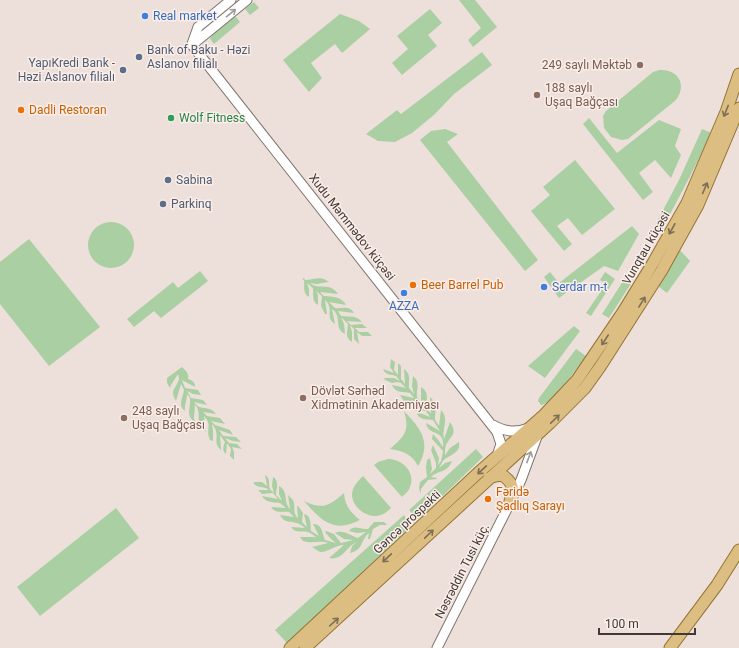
<svg xmlns="http://www.w3.org/2000/svg" width="739" height="648" font-family="Roboto,sans-serif">
<rect width="100%" height="100%" fill="#ede0da"/>
<path fill="#a9cfa3" d="M459 0H475L497 27 473 47 468 40 481 28Z
M254 2 259 8 250 15 245 9Z
M430 9 442 23 428 35 437 46 402 75 392 63 408 49 397 36Z
M340 14 359 21 370 29 342 53 335 44 311 63 322 78 309 92 283 60Z
M235 16 240 22 214 44 210 39 212 35Z
M482 52 492 65 454 94 435 114 412 133 395 142 378 141 366 134 397 110 401 114Z
M659 70C679 69 687 85 676 100L628 139 622 140 611 137 604 128 603 116 606 111 653 72Z
M589 118 617 153 659 120 681 129 675 146 681 155 671 178 655 160 639 173 653 192 643 200 583 124Z
M445 129 458 134 447 142 538 260 525 271 420 140 431 131Z
M702 129 712 133 686 184 659 235 652 231 679 180Z
M575 160 615 209 582 235 568 218 557 226 572 244 564 251 531 211 550 195 543 187Z
M88 245a23 23 0 1 1 46 0a23 23 0 1 1-46 0Z
M632 226 639 234 618 271 604 266 559 298 544 277 550 272 559 283Z
M29 239 100 327 49 366 0 304V262Z
M679 249 690 261 667 293 658 286Z
M200 271 208 281 161 318 154 311 134 327 127 319 173 282 178 288Z
M605 272 615 279 591 316 586 313 606 284 600 280Z
M304 278 305 280C315 280 320 275 329 282L316 284 310 283C319 291 329 281 338 294L320 292 324 296C333 297 341 296 346 305L329 302 335 308C343 309 349 305 354 313L338 311 341 316C350 317 356 315 362 322L347 321 351 325 362 324 367 328H355L359 332H368L372 336H362L357 332 359 344 354 339V329L350 325 352 332V342C344 337 348 331 348 324L341 317 344 324 345 334C333 328 343 317 332 309L335 324C324 317 335 309 325 300L327 314H325L321 306 322 296 316 291 318 295V305C311 301 314 295 313 288L307 283 309 289V297C302 293 305 287 304 280L302 279Z
M625 278 632 282 609 318 602 314Z
M574 326 580 331 545 378 528 366Z
M576 349 586 356C579 365 551 406 541 405L538 401 539 398Z
M391 359 395 362 394 370 398 375V363L401 366V379L405 384 404 369C412 375 408 381 409 388L414 394 412 386 413 376C421 383 416 388 417 397L421 402V387C429 392 427 398 426 407L431 414 430 397C438 404 435 411 435 420L439 426 441 410C450 419 441 429 444 439L450 422C458 434 451 435 446 445 445 448 445 452 445 455L450 448 459 442C461 452 452 454 445 459 442 461 441 465 439 468L445 463 452 461C448 473 438 470 431 477L437 478 436 479 428 480 421 489V494L419 488 420 482 427 477 426 467 427 460 430 458 432 469 430 474 436 468V463L431 450 433 445 439 458 438 465 441 461 443 451 432 439 433 434 439 441 443 447C445 428 428 437 426 423L440 431 433 420 423 419 418 416 417 412 430 417 426 411C419 410 412 414 409 404L422 407 417 402 404 401 400 395 414 398 410 393C403 391 396 394 392 385L406 388 401 383 397 382 392 383 385 380 384 378H394L400 381 396 376C391 374 386 376 383 369L394 373 390 367Z
M182 367C186 371 189 373 188 379 192 380 195 382 195 387L182 380 185 388 198 390 201 395 193 394 187 391 191 398 203 400 207 405 194 402 199 407C206 409 211 407 216 414L203 412 207 416 220 418 225 424 211 421 215 425 230 430 233 435 219 430 223 436 236 437 241 442 233 441 225 438 229 443 237 444 242 449 232 447 234 452V460L230 456 231 449 227 443 226 454C222 451 223 447 225 442L220 435 221 450C211 442 222 435 212 424L213 431V441L210 440C205 429 213 425 204 416 205 421 204 427 206 432 192 422 204 417 195 404L194 418 195 422C185 416 191 408 190 398L187 394C187 400 184 406 185 411 177 405 183 398 184 390L181 384 176 401C169 389 176 390 179 379L178 374 171 385 170 388 167 383V378Z
M404 411C421 429 432 442 418 466 412 454 403 451 390 449 405 436 410 431 404 411Z
M476 449 483 457 421 517C415 519 413 514 409 510Z
M388 459C402 459 416 472 410 487 409 491 405 494 402 497L374 465 378 462Z
M265 475C271 478 268 484 270 489L274 493 272 486 273 477C280 481 276 489 276 495L282 501 279 494V486C289 491 283 502 290 509L288 495 293 500C296 506 292 513 298 518L297 506H298L303 513 302 522 307 527 304 514C312 516 310 524 311 531L319 536 313 524C323 524 322 534 325 540L336 543 331 539 325 532 326 531 334 534 341 543 353 540 344 539 335 533C344 529 350 536 358 538L366 532 357 533 349 531C354 524 361 530 368 529L374 522H384L387 525H380L373 529 370 539H368L369 533C360 540 364 550 350 553L352 546 357 542C346 546 343 561 329 558L344 545C335 545 329 552 320 552L312 547 328 543C320 540 312 544 303 541L300 537H316C314 536 313 534 310 533 303 529 297 535 291 527L305 528C295 518 285 526 280 515L294 517 289 512C282 511 276 514 271 507L286 508 280 503C273 502 266 503 262 496L278 499 273 493 262 494 258 490H269C263 485 259 489 254 484V482H262L267 486Z
M363 476 391 508C387 512 383 515 377 516 363 517 348 503 353 489 355 484 359 480 363 476Z
M344 493C345 506 350 512 360 520 333 534 321 520 304 501 323 510 329 506 344 493Z
M116 508 139 538 40 616 17 587Z
M404 515 409 524 407 530 287 643 275 630Z"/>
<g fill="none" stroke-linecap="round" stroke-linejoin="round">
<defs>
<path id="minor" d="M192 44 198 27 231 0
M192 45 497 432 501 444 497 456
M192 45 247 0
M493 425C506 432 516 433 529 428
M437 648 509 505 521 480 538 434"/>
<path id="major" d="M489 478 495 476 502 475C516 484 513 491 509 505
M290 648 478 473 543 416 577 380 623 312 653 263 687 203 726 112 739 74
M305 648 550 423 585 388 600 367 662 270 698 205 739 108
M670 648 717 585 739 550"/>
</defs>
<use href="#minor" stroke="#817570" stroke-width="11"/>
<use href="#major" stroke="#957433" stroke-width="13"/>
<use href="#minor" stroke="#fff" stroke-width="9"/>
<use href="#major" stroke="#dcbe83" stroke-width="11"/>
</g>
<defs><path id="oneway-shaft" d="M-6 0H5M1.5-3L5.5 0L1.5 3" fill="none" stroke-width="1.6" stroke-linecap="round" stroke-linejoin="round"/></defs>
<g stroke="#9f9c9b">
<use href="#oneway-shaft" transform="translate(231 13) rotate(-39)"/>
<use href="#oneway-shaft" transform="translate(529 457) rotate(-69)"/>
</g>
<g stroke="#7e6f55">
<use href="#oneway-shaft" transform="translate(726 111) rotate(112)"/>
<use href="#oneway-shaft" transform="translate(705 188) rotate(-67)"/>
<use href="#oneway-shaft" transform="translate(672 229) rotate(119)"/>
<use href="#oneway-shaft" transform="translate(642 302) rotate(-58)"/>
<use href="#oneway-shaft" transform="translate(605 340) rotate(123)"/>
<use href="#oneway-shaft" transform="translate(555 419) rotate(-44)"/>
<use href="#oneway-shaft" transform="translate(482 470) rotate(137)"/>
<use href="#oneway-shaft" transform="translate(429 534) rotate(-44)"/>
<use href="#oneway-shaft" transform="translate(387 558) rotate(137)"/>
<use href="#oneway-shaft" transform="translate(334 622) rotate(-42)"/>
</g>
<g fill="#3f7fe0" stroke="#fbede7" stroke-width="1.5">
<circle cx="145" cy="16" r="4"/>
<circle cx="544" cy="287" r="4"/>
<circle cx="404" cy="293" r="4"/>
</g>
<g fill="#5c6f8a" stroke="#fbede7" stroke-width="1.5">
<circle cx="139" cy="57" r="4"/>
<circle cx="123" cy="70" r="4"/>
<circle cx="168" cy="180" r="4"/>
<circle cx="163" cy="204" r="4"/>
</g>
<g fill="#8d6e63" stroke="#fbede7" stroke-width="1.5">
<circle cx="640" cy="65" r="4"/>
<circle cx="537" cy="95" r="4"/>
<circle cx="303" cy="398" r="4"/>
<circle cx="124" cy="418" r="4"/>
</g>
<g fill="#e8710a" stroke="#fbede7" stroke-width="1.5">
<circle cx="21" cy="110" r="4"/>
<circle cx="413" cy="285" r="4"/>
<circle cx="488" cy="499" r="4"/>
</g>
<circle fill="#2e9e5b" stroke="#fbede7" stroke-width="1.5" cx="171" cy="118" r="4"/>
<g text-anchor="middle" stroke-width="3" stroke-linejoin="round" paint-order="stroke">
<g font-size="12" fill="#366cbe" stroke="#fbede7" text-anchor="start">
<text x="153" y="20">Real market</text>
<text x="552" y="291">Serdar m-t</text>
<text x="404" y="310" text-anchor="middle">AZZA</text>
</g>
<g font-size="12" fill="#4e5e75" stroke="#fbede7" text-anchor="start">
<text x="147" y="54">Bank of Baku - Həzi<tspan x="147" dy="14">Aslanov filialı</tspan></text>
<text x="115" y="67" text-anchor="end">YapıKredi Bank -<tspan x="115" dy="14">Həzi Aslanov filialı</tspan></text>
<text x="176" y="184">Sabina</text>
<text x="171" y="208">Parkinq</text>
</g>
<g font-size="12" fill="#785e54" stroke="#fbede7" text-anchor="start">
<text x="632" y="69" text-anchor="end">249 saylı Məktəb</text>
<text x="545" y="92">188 saylı<tspan x="545" dy="14">Uşaq Bağçası</tspan></text>
<text x="311" y="395">Dövlət Sərhəd<tspan x="311" dy="14">Xidmətinin Akademiyası</tspan></text>
<text x="132" y="415">248 saylı<tspan x="132" dy="14">Uşaq Bağçası</tspan></text>
</g>
<g font-size="12" fill="#c56008" stroke="#fbede7" text-anchor="start">
<text x="29" y="114">Dadli Restoran</text>
<text x="421" y="289">Beer Barrel Pub</text>
<text x="496" y="496">Fəridə<tspan x="496" dy="14">Şadlıq Sarayı</tspan></text>
</g>
<g font-size="12" fill="#27864d" stroke="#fbede7" text-anchor="start">
<text x="179" y="122">Wolf Fitness</text>
</g>
<g font-size="12" fill="#3f3a37" stroke="#fbede7">
<text transform="translate(352 227) rotate(52)" y="4">Xudu Məmmədov küçəsi</text>
<text transform="translate(646 248) rotate(-60)" y="4">Vunqtau küçəsi</text>
<text transform="translate(407 522) rotate(-43)" y="4">Gəncə prospekti</text>
<text transform="translate(462 571) rotate(-63)" y="4">Nəsrəddin Tusi küç.</text>
</g>
</g>
<path d="M599 628v6h96v-6" fill="none" stroke="#3f3a37" stroke-width="2"/>
<text x="605" y="628" font-size="12" fill="#3f3a37" stroke="#fbede7" stroke-width="3" paint-order="stroke">100 m</text>
</svg>
